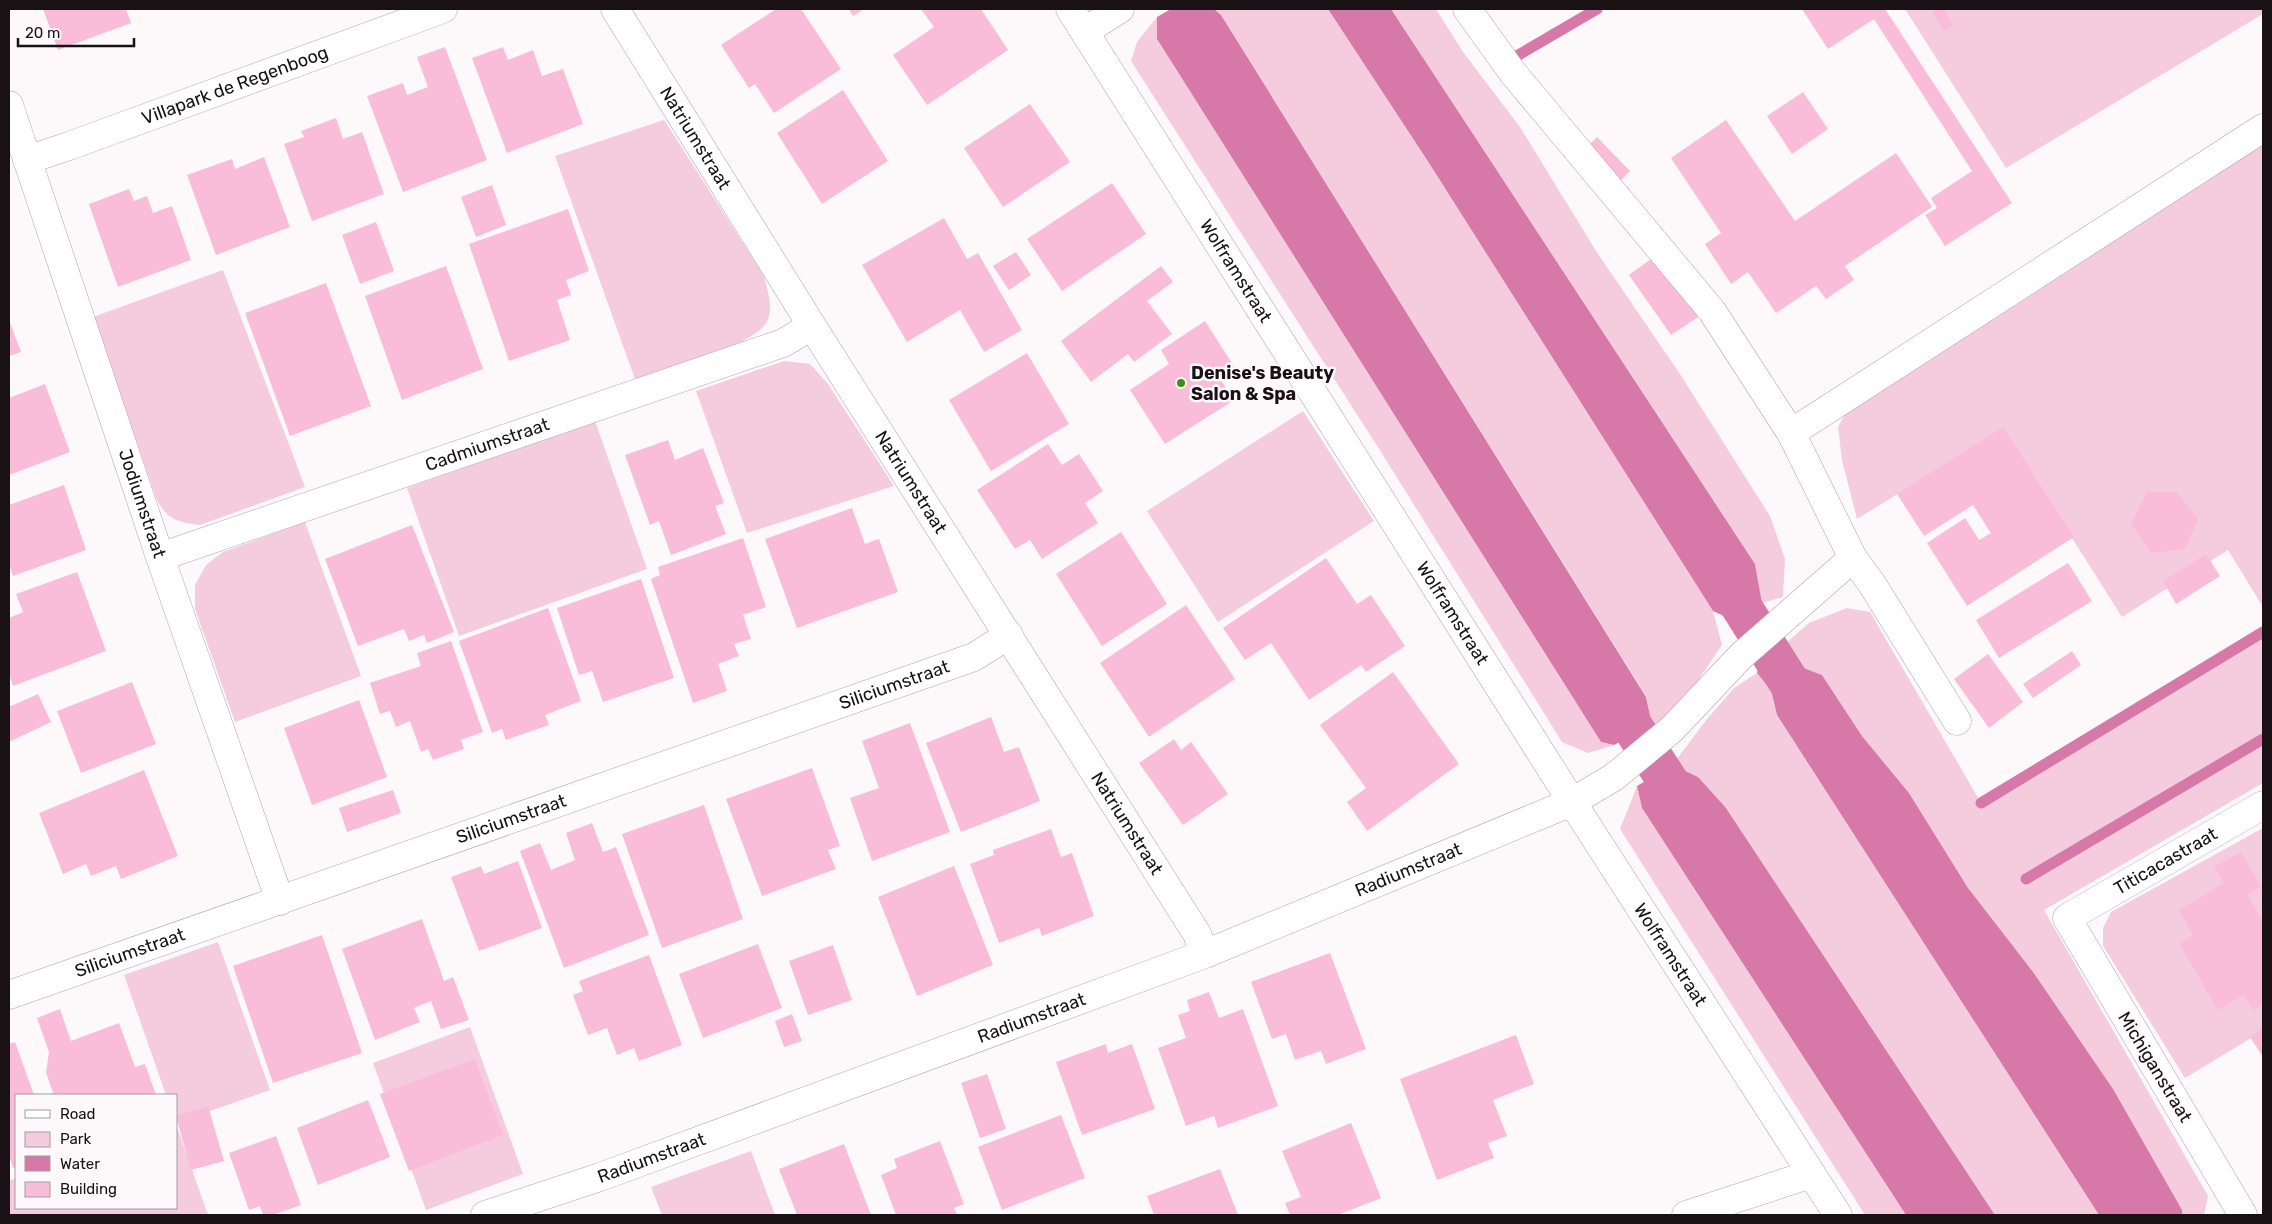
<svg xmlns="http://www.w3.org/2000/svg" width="2272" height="1224" font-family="Rubik,sans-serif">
<rect width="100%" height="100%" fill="#fdf8fa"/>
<path fill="#f4ccde" d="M1214 9H1328L1429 163 1713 611 1722 645 1688 695 1658 724 1640 731 1651 720 1646 696 1221 15Z
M1391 9H1436L1463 52 1520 127 1596 251 1680 374 1770 516 1785 559 1783 597 1762 603 1755 564Z
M1905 9H2263V14L2006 168Z
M1157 17V39L1601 742 1614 745 1588 753 1562 742 1381 452 1131 61 1137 42Z
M664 120 764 276C767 289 774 308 767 321 756 346 663 370 635 379L555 156Z
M2263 137V607L2228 550 2122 617 2003 429 1857 519 1842 460 1838 427 1851 404Z
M223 270 305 487 200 525C177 522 168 520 157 500L93 317Z
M784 361 810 364 828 384 894 486 747 533 696 391Z
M1303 411 1374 521 1218 622 1147 511Z
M595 421 647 569 459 636 407 488Z
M305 522 361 676 235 722 195 609V585L206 565 223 552Z
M1847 608 1870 612 1981 803 2263 632V783L2044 910 2208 1196 2204 1215H2182V1210L1968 888 1909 793 1862 736 1822 675 1801 667 1786 643 1809 623Z
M1757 673 1771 690 1777 715 2099 1215H1995L1726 808 1672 765 1708 718 1734 688Z
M1637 786 1642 808 1906 1215H1865L1620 829Z
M2263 828V1031L2185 1078 2103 946V928L2111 912Z
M218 942 270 1090 176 1123V1095H166L124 975Z
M470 1027 523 1174 426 1210 373 1063Z
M176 1124 208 1215H9V1181L16 1178V1208H176Z
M751 1151 775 1215H662L651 1187Z"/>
<path fill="#d779a8" d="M1171 9H1214L1221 15 1646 697 1651 720 1640 731 1614 745 1601 742 1157 39V17Z
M1328 9H1391L1755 564 1762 603 1735 621 1713 611 1429 163Z
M1786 643 1801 667 1822 675 1862 736 1909 793 1968 888 2033 972 2113 1089 2182 1210V1215H2099L1777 715 1771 690 1757 673 1760 662Z
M1672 765 1698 777 1726 808 1995 1215H1906L1642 808 1637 786Z"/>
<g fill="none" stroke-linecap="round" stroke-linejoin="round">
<path stroke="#d779a8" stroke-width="11" d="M1515 57 1597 9
M1981 803 2263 632
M2026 879 2263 739"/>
<path stroke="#d779a8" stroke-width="41" d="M1715 565 1801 701
M1606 686 1693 820"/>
</g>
<path fill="#f9bdd9" d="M43 9H126L131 23 58 50Z
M776 9H801L841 69 774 113 755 84 749 88 721 45Z
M849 9H864L853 16Z
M921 9H981L1008 50 927 105 893 55 934 27Z
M1802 9H1885L2012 203 1945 246 1925 215 1937 208 1931 198 1972 171 1874 19 1828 49Z
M1938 9H1944L1954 26 1944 31 1932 12Z
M445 47 487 160 403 192 367 96 403 83 407 95 428 87 417 57Z
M503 47 508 60 533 50 542 76 563 69 583 124 507 153 472 58Z
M843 90 888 161 822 204 777 133Z
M1803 92 1828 129 1792 154 1767 116Z
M1030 104 1070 162 1003 207 964 148Z
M336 118 343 139 362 132 384 194 312 221 284 144 304 137 301 131Z
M1726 120 1795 221 1896 153 1932 207 1845 266 1854 280 1826 299 1816 286 1776 313 1748 272 1731 284 1705 244 1721 233 1671 158Z
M1597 137 1630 171 1618 183 1584 150Z
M264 157 290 227 216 255 187 175 232 159 235 169Z
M1112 183 1146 234 1062 291 1027 239Z
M492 185 506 225 476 237 461 197Z
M129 189 134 201 147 196 153 213 172 206 191 260 118 287 89 204Z
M568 209 589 271 566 280 571 295 557 300 570 340 509 361 469 244Z
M944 218 967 259 978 253 1022 330 984 352 960 310 907 342 862 265Z
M376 222 394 271 360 284 342 235Z
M1016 252 1031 275 1009 290 993 266Z
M1658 254 1701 315 1671 335 1629 275Z
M446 266 483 369 402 400 365 296Z
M1161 266 1173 282 1147 301 1172 334 1134 362 1128 354 1091 382 1061 341Z
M326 283 371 406 290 436 245 313Z
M9 320 21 352 9 356Z
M1205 321 1235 368 1219 377 1234 400 1165 444 1130 390 1169 364 1161 350Z
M1027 353 1069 424 991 471 949 400Z
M45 384 70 452 9 475V398Z
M2003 427 2074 537 1967 606 1927 543 1965 518 1979 540 1991 533 1973 505 1924 536 1897 494Z
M668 440 675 460 703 448 724 503 715 506 726 534 671 555 659 521 650 525 625 455Z
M1048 444 1062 465 1079 454 1103 491 1085 503 1098 523 1042 559 1030 540 1015 549 977 490Z
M64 485 86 550 13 576 9 564V505Z
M2147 492H2177L2198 520 2185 549 2152 553 2131 524Z
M852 508 865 544 879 539 898 592 797 628 765 539Z
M412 525 454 632 427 643 424 635 409 641 404 629 358 646 325 559Z
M1121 532 1167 604 1102 646 1056 574Z
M743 538 766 607 743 615 751 639 734 644 739 656 718 664 727 691 693 703 651 579 660 575 658 567Z
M2206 554 2220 576 2176 604 2163 581Z
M1326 558 1357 604 1371 595 1405 646 1366 672 1361 665 1309 700 1271 643 1245 660 1223 628Z
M2068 563 2092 601 1999 658 1976 620Z
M77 572 106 651 13 686 9 674V618L23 612 16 594Z
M641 579 674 678 603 702 592 671 579 675 557 608Z
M1186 605 1235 679 1149 737 1100 663Z
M548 608 581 701 545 715 549 725 506 740 502 729 492 733 459 641Z
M451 641 483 732 461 740 464 749 433 760 428 749 421 752 410 721 396 727 390 711 380 714 370 683 421 666 417 653Z
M2072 651 2081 665 2033 698 2023 684Z
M1988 654 2023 702 1989 728 1954 679Z
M1393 672 1459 764 1367 831 1347 802 1366 788 1320 725Z
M132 682 156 744 81 773 57 711Z
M38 694 51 722 9 742V707Z
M359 700 387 777 312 805 284 728Z
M991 717 1004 752 1019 747 1040 801 961 832 926 743Z
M910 723 950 832 872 861 850 798 879 788 862 741Z
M1174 739 1181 750 1191 742 1228 794 1183 825 1139 763Z
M812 768 840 846 828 850 836 869 762 896 726 799Z
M144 770 178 856 121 879 116 866 91 876 86 864 63 874 39 813Z
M393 790 401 813 347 832 339 808Z
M704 805 743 919 662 948 622 834Z
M592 823 603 852 616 847 649 935 564 968 520 851 540 843 551 870 575 860 566 833Z
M1051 829 1061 857 1072 853 1094 916 1042 936 1039 928 999 943 970 864 994 855 993 850Z
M2241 852 2261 887 2248 895 2263 922V1004L2253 1010 2244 995 2218 1010 2179 944 2193 935 2179 910 2224 883 2214 867Z
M518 861 542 928 479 951 451 877 481 866 484 874Z
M954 866 993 965 917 996 878 897Z
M422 919 444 981 453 977 469 1020 441 1029 431 1001 414 1008 420 1022 375 1040 342 949Z
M322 935 362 1053 273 1083 233 966Z
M758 944 782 1008 703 1038 679 974Z
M833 945 852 1000 808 1015 789 961Z
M1330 953 1366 1049 1326 1064 1321 1051 1295 1060 1286 1034 1272 1039 1251 982Z
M649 955 682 1045 639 1061 634 1048 617 1055 607 1028 588 1035 573 995 583 991 579 981Z
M1209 992 1219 1018 1243 1009 1278 1106 1218 1128 1214 1116 1186 1126 1158 1048 1186 1038 1178 1015 1190 1011 1187 1000Z
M60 1009 71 1041 119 1023 135 1067 145 1064 156 1095H54L46 1073 49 1052 37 1018Z
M792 1014 802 1041 784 1047 775 1021Z
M2263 1028V1057L2250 1037Z
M1516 1035 1534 1084 1493 1100 1507 1136 1488 1143 1494 1158 1437 1180 1400 1079Z
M15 1042 34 1095H16V1167L13 1168 9 1155V1044Z
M1106 1044 1108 1053 1132 1044 1155 1109 1082 1135 1056 1062Z
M475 1059 503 1135 409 1171 380 1094Z
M987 1074 1006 1129 980 1138 961 1083Z
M368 1100 390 1157 318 1185 297 1128Z
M208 1106 224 1161 191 1170 176 1116Z
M1061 1115 1085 1178 1002 1210 978 1147Z
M1351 1123 1381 1198 1338 1215H1290L1285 1203 1301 1197 1282 1151Z
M276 1136 301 1205 273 1215H263L260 1206 249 1210 229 1153Z
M940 1141 964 1204 954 1208 957 1215H896L881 1175 897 1168 894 1159Z
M844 1144 871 1215H797L779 1169Z
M1220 1169 1238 1215H1154L1147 1196Z"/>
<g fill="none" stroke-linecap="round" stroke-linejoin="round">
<defs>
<g id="minor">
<path id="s1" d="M615 9 812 326 1197 934 1205 954"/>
<path id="s2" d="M1070 9 1572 802 1838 1215"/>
<path d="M1467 9 1513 73 1712 311 1791 433"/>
<path d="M1085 31 1120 9"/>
<path id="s3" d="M9 105 160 557 280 901"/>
<path id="s4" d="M27 160 69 146 443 9"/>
<path id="s5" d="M160 557 783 343 812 326"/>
<path d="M1853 558 1872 584 1957 721"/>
<path id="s6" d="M9 995 974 657 1009 635"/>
<path id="s7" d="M485 1215 600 1177 1205 954 1572 802 1614 777 1672 729 1741 656 1853 558 1791 433 2263 128"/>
<path d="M1686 1215 1811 1174"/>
<path id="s8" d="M2243 1215 2067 918 2263 805"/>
</g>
</defs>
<use href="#minor" stroke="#b6a1ab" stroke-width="29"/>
<use href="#minor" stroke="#fff" stroke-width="28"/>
</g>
<circle fill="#35930f" stroke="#fdf8fa" stroke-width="2" cx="1181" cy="383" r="5"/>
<g text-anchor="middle" stroke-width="5" stroke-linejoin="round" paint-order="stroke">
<g font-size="18" fill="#191114" stroke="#fdf8fa">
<text dy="6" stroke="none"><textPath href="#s4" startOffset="221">Villapark de Regenboog</textPath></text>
<text dy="6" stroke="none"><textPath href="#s1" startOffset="152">Natriumstraat</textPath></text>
<text dy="6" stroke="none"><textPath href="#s2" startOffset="310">Wolframstraat</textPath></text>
<text dy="6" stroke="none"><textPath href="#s5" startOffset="346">Cadmiumstraat</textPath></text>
<text dy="6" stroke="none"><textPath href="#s1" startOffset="558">Natriumstraat</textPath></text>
<text dy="6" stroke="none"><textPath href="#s3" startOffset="420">Jodiumstraat</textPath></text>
<text dy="6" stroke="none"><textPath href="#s2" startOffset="715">Wolframstraat</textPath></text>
<text dy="6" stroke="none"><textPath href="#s6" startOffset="938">Siliciumstraat</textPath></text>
<text dy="6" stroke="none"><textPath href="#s6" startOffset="532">Siliciumstraat</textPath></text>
<text dy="6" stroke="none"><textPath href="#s1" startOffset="962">Natriumstraat</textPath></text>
<text dy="6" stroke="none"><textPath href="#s8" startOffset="459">Titicacastraat</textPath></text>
<text dy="6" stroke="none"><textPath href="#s7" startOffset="986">Radiumstraat</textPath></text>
<text dy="6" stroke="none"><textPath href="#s6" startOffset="128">Siliciumstraat</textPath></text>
<text dy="6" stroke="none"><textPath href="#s2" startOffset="1120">Wolframstraat</textPath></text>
<text dy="6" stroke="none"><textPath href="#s7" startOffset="581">Radiumstraat</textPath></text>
<text transform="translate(2155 1067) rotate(59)" y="6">Michiganstraat</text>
<text dy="6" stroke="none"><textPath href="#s7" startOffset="176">Radiumstraat</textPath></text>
</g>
<g font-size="18" font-weight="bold" fill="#191114" stroke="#fdf8fa" text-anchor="start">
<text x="1191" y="379">Denise's Beauty<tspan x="1191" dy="21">Salon &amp; Spa</tspan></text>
</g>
</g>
<rect width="2272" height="1224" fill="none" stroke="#191114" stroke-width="20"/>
<rect x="15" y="1094" width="162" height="115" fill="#fdf8fa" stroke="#a29c9e"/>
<rect x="25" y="1110" width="25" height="8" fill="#ffffff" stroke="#a29c9e"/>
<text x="60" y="1119" font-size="15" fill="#191114">Road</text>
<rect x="25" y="1132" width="25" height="15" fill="#f4ccde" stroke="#a29c9e"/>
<text x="60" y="1144" font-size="15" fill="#191114">Park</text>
<rect x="25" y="1156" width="25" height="15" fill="#d779a8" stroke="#a29c9e"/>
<text x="60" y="1169" font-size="15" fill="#191114">Water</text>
<rect x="25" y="1182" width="25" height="15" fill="#f9bdd9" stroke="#a29c9e"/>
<text x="60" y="1194" font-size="15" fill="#191114">Building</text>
<path d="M18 38v8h116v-8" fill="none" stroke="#191114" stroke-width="2.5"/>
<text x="25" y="38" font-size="15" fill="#191114" stroke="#fdf8fa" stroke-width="4" paint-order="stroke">20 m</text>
</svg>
